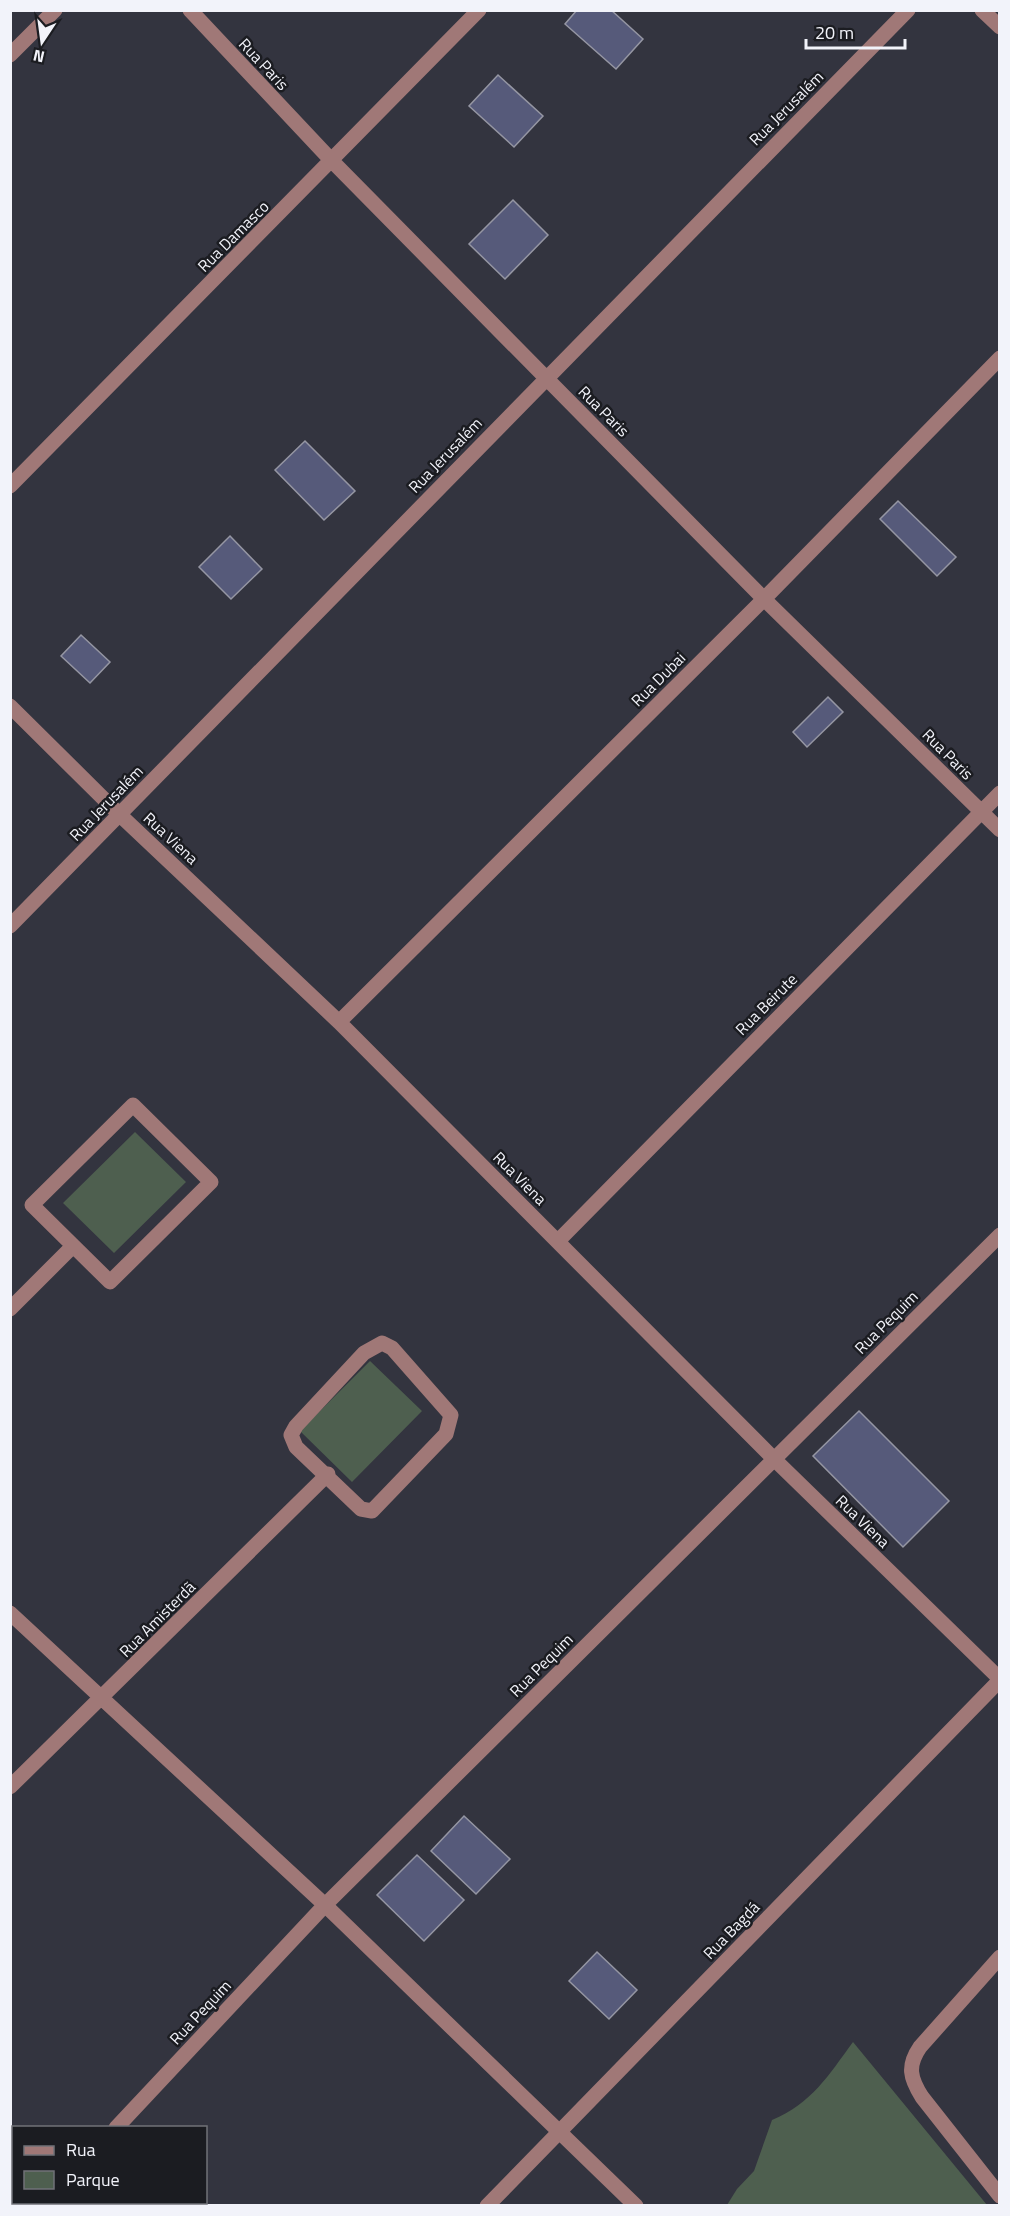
<svg xmlns="http://www.w3.org/2000/svg" width="1010" height="2216" font-family="'Titillium Web',sans-serif">
<rect width="100%" height="100%" fill="#33343f"/>
<path fill="#4e5f4f" d="M135 1132 186 1182 114 1253 63 1203Z
M370 1361 422 1411 352 1482 300 1431Z
M853 2042 987 2205H727L737 2189 754 2171 772 2120C812 2103 828 2076 853 2042Z"/>
<path fill="#565a7a" stroke="#9596a3" stroke-width="1.5" d="M577 10H611L643 39 616 69 565 24Z
M498 75 543 116 514 147 469 106Z
M513 200 548 235 505 279 469 244Z
M305 441 355 491 324 520 275 470Z
M898 501 956 557 937 576 880 519Z
M230 536 262 569 231 599 199 567Z
M81 635 110 662 90 683 61 656Z
M828 697 843 712 807 747 793 732Z
M859 1411 949 1501 903 1547 813 1456Z
M464 1816 510 1859 476 1894 431 1851Z
M417 1855 464 1900 424 1941 377 1895Z
M597 1952 637 1990 609 2019 569 1981Z"/>
<g fill="none" stroke-linecap="round" stroke-linejoin="round">
<path stroke="#a07877" stroke-width="15" d="M190 10 332 161 764 599 1000 830
M982 10 1000 27
M10 55 55 10
M10 486 479 10
M10 706 120 815 339 1022 774 1459 1000 1679
M10 926 908 10
M339 1022 764 599 1000 358
M133 1105 211 1182 110 1282 32 1205Z
M558 1241 1000 793
M10 1309 73 1246
M382 1343 392 1348 451 1415 446 1434 372 1511 361 1509 296 1447 291 1435 296 1426 364 1353Z
M10 1613 325 1905 636 2206
M10 1787 328 1474
M1000 1957 920 2047C907 2066 910 2078 922 2097L1000 2196
M116 2128 325 1905 1000 1235
M43 2206 46 2202
M487 2206 1000 1680"/>
</g>
<g text-anchor="middle" stroke-width="5" stroke-linejoin="round" paint-order="stroke">
<g font-size="16" fill="#f2f3fa" stroke="#1b1c21">
<text transform="translate(264 64) rotate(47)" y="6">Rua Paris</text>
<text transform="translate(786 108) rotate(-45)" y="6">Rua Jerusalém</text>
<text transform="translate(233 236) rotate(-45)" y="6">Rua Damasco</text>
<text transform="translate(604 411) rotate(45)" y="6">Rua Paris</text>
<text transform="translate(445 455) rotate(-46)" y="6">Rua Jerusalém</text>
<text transform="translate(658 679) rotate(-45)" y="6">Rua Dubai</text>
<text transform="translate(948 754) rotate(45)" y="6">Rua Paris</text>
<text transform="translate(106 803) rotate(-46)" y="6">Rua Jerusalém</text>
<text transform="translate(171 838) rotate(43)" y="6">Rua Viena</text>
<text transform="translate(766 1004) rotate(-45)" y="6">Rua Beirute</text>
<text transform="translate(520 1178) rotate(45)" y="6">Rua Viena</text>
<text transform="translate(886 1322) rotate(-45)" y="6">Rua Pequim</text>
<text transform="translate(863 1521) rotate(44)" y="6">Rua Viena</text>
<text transform="translate(157 1619) rotate(-45)" y="6">Rua Amisterdã</text>
<text transform="translate(541 1665) rotate(-45)" y="6">Rua Pequim</text>
<text transform="translate(731 1930) rotate(-46)" y="6">Rua Bagdá</text>
<text transform="translate(200 2012) rotate(-47)" y="6">Rua Pequim</text>
</g>
</g>
<rect width="1010" height="2216" fill="none" stroke="#f2f3fa" stroke-width="24"/>
<rect x="12" y="2126" width="195" height="78" fill="#1b1c21" stroke="#717278" stroke-width="1.5"/>
<rect x="24" y="2146" width="30" height="9" fill="#a07877" stroke="#717278" stroke-width="1.5"/>
<text x="66" y="2156" font-size="18" fill="#f2f3fa">Rua</text>
<rect x="24" y="2171" width="30" height="18" fill="#4e5f4f" stroke="#717278" stroke-width="1.5"/>
<text x="66" y="2186" font-size="18" fill="#f2f3fa">Parque</text>
<g transform="translate(42 42) rotate(193)" stroke="#1b1c21" stroke-width="4.5" paint-order="stroke">
<path d="M0-4.5L10 22L0 15L-10 22Z" fill="#f2f3fa"/>
<text y="-9" font-size="16" font-weight="bold" text-anchor="middle" fill="#f2f3fa">N</text>
</g>
<path d="M806 39v9h99v-9" fill="none" stroke="#f2f3fa" stroke-width="3"/>
<text x="815" y="39" font-size="18" fill="#f2f3fa" stroke="#1b1c21" stroke-width="4.5" paint-order="stroke">20 m</text>
</svg>
